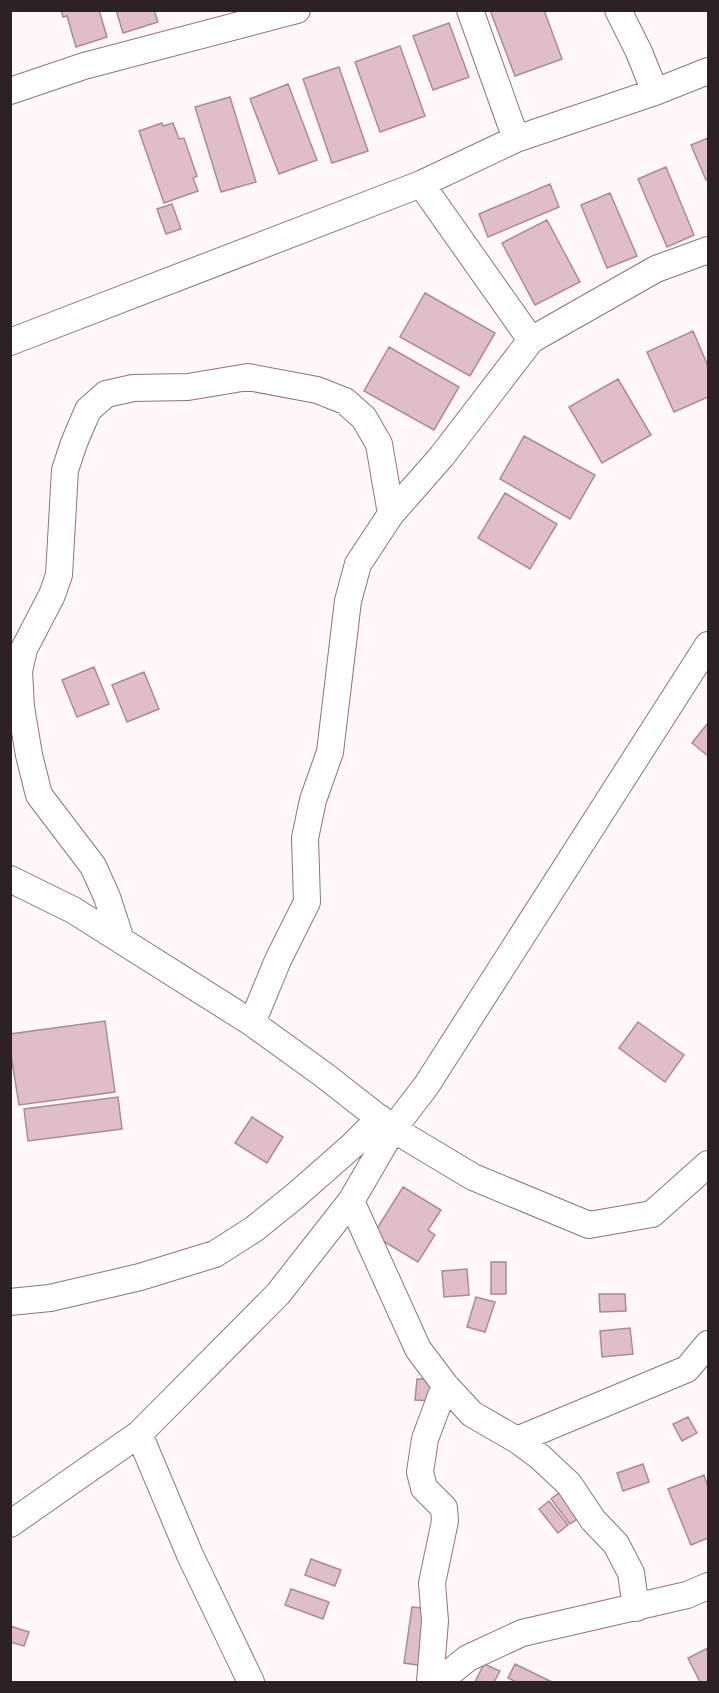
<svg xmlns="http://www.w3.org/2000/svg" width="719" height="1693" font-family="'PT Sans Narrow',sans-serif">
<rect width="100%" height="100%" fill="#fff7fa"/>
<path fill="#dfbdc9" stroke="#ab8b96" stroke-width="1.5" d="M61 10H99L107 37 76 47 67 16 63 17Z
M116 10H154L158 22 123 33Z
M490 10H544L562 59 515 76Z
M449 23 469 77 433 90 413 36Z
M400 46 425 116 380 132 355 62Z
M339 67 368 151 332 163 303 79Z
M288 84 317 160 279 174 250 99Z
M230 97 256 182 221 192 195 107Z
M162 123 163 126 173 123 179 139 184 138 197 176 193 178 198 191 164 203 139 131Z
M708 138V179L706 180 691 145Z
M666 167 694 235 667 247 638 179Z
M550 184 559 207 488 237 479 214Z
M610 193 637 256 607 268 581 205Z
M172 204 181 229 166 234 157 209Z
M547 220 580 282 535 305 502 243Z
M425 293 495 333 470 376 400 337Z
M693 331 708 366V397L674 412 647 352Z
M389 347 459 387 434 430 364 391Z
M618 379 651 435 602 463 569 407Z
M524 436 595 475 570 519 500 479Z
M505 493 557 524 530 569 478 538Z
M94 667 109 704 77 717 62 680Z
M144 672 159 709 127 722 112 685Z
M708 723V756L692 743Z
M105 1021 115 1092 19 1105 10 1049V1034Z
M638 1022 684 1055 665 1082 619 1048Z
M118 1097 122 1129 28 1141 24 1109Z
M252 1117 283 1137 267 1163 235 1143Z
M403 1187 441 1210 428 1230 435 1235 418 1262 373 1235Z
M491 1262H506V1294H491Z
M467 1269 469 1295 444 1297 442 1271Z
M599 1294H625L626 1311 600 1312Z
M476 1297 495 1302 485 1332 467 1327Z
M630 1328 633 1354 602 1357 600 1331Z
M417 1379H432L430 1401 415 1400Z
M688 1417 697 1433 682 1441 673 1424Z
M643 1464 649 1482 623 1491 617 1473Z
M704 1475 708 1487V1538L691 1545 668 1489Z
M563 1490 583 1515 570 1524 551 1499Z
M549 1501 568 1525 558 1533 539 1509Z
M311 1559 341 1570 335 1586 305 1575Z
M291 1589 329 1602 323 1619 285 1605Z
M412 1607 431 1609 424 1666 404 1663Z
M10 1626 29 1632 24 1646 10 1642Z
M708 1648V1682H700L688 1658Z
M484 1664 500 1671 494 1682H475Z
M515 1664 552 1682H516L508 1678Z"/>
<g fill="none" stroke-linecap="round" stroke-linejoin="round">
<defs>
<path id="minor" d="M470 10 516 139
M618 10 639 52 655 92
M10 91 84 66 297 10
M421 184 531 340
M10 342 421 184 516 139 655 92 708 71
M10 879 73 910 252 1023 324 1075 393 1129 473 1177 589 1225 652 1214 708 1164
M121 940 107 897 93 866 39 795 29 755 21 707 19 671 24 649 52 595 59 575 65 470 74 443 88 410 106 394 133 388 188 387 248 377 317 390 345 401 364 418 379 444 391 514
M252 1023 278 960 307 902 305 838 313 800 330 752 348 601 358 564 391 514 442 456 531 340 656 269 708 250
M351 1201 418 1349 445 1385 472 1414 517 1440 539 1456 569 1484 593 1520 616 1544 631 1573 636 1608
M10 1302 50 1298 140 1277 215 1254 254 1229 295 1196 353 1145 380 1118
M139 1434 190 1555 251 1682
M517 1440 687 1369 708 1344
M10 1524 139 1434 278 1294 351 1201 393 1129 426 1086 708 645
M430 1682 435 1621 432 1583 445 1521 444 1508 424 1488 420 1472 425 1439 445 1385
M438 1682 468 1658 522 1633 687 1595 708 1586"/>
</defs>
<use href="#minor" stroke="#91737d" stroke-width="28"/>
<use href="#minor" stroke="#fff" stroke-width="26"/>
</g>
<rect width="719" height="1693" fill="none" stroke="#2e2126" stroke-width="24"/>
</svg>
